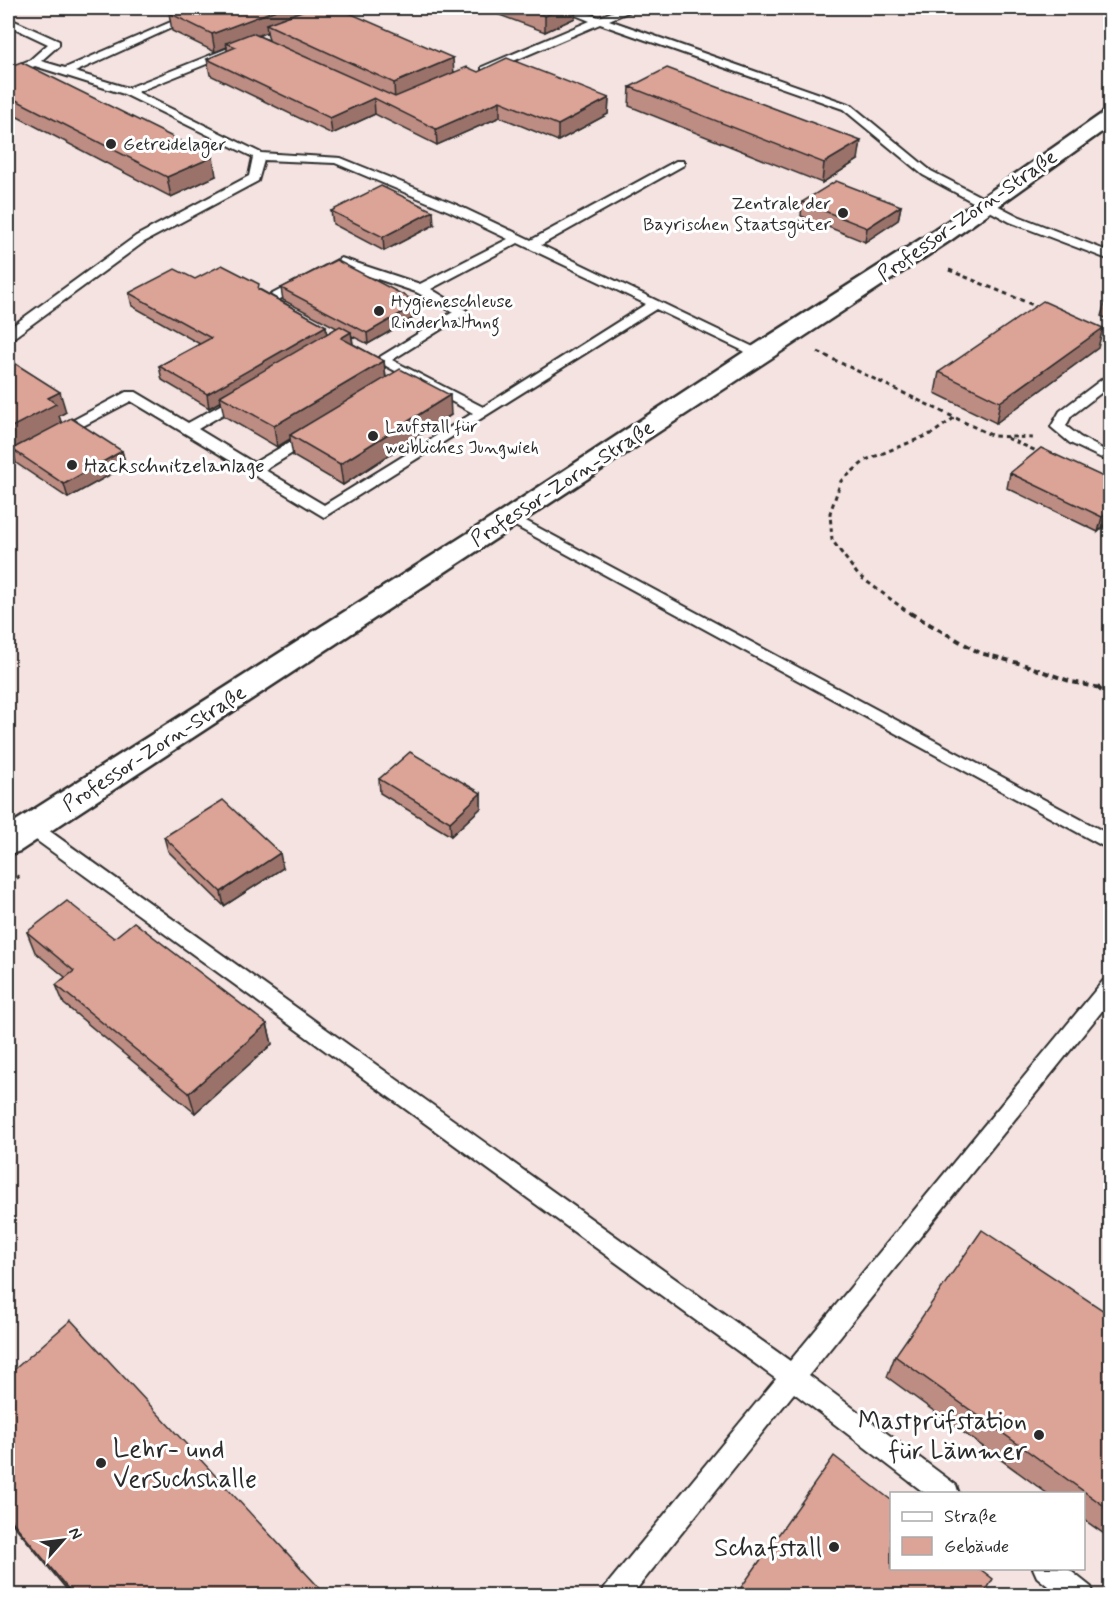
<svg xmlns="http://www.w3.org/2000/svg" width="1118" height="1603" font-family="Mynerve,sans-serif">
<rect width="100%" height="100%" fill="#f4e3e0"/>
<filter id="ink" filterUnits="userSpaceOnUse"><feTurbulence type="fractalNoise" baseFrequency=".0167" numOctaves="2"/><feDisplacementMap in="SourceGraphic" scale="12" xChannelSelector="R" yChannelSelector="G"/><feConvolveMatrix kernelMatrix="1 2 1 2 8 2 1 2 1" color-interpolation-filters="sRGB"/></filter>
<g filter="url(#ink)">
<g fill="none" stroke-linecap="round" stroke-linejoin="round">
<defs>
<path id="service" d="M203 8H215L75 72 128 88 226 49H234V53L137 92 261 153 341 158 457 205 531 240 676 161H684V165L541 245 766 353 759 357 754 356 656 309 324 517 131 401 8 465V455L126 392H136L188 423 244 392 249 393 251 396 249 399 198 429 254 463 307 432H317L319 435 317 438 265 470 324 505 473 413 375 360 453 312 416 292 342 267 278 300 289 308 287 311H277L261 300 341 258 420 284 508 239 449 211 335 163 264 160 258 181 144 242 13 338 8 339V329L136 236 249 176 253 157 124 94 35 66 8 76V69L30 60 48 44 8 25V18L59 41V45L41 61 65 68ZM518 243 646 304 483 407 392 360 469 312 431 289Z
M558 8H571L599 17 622 8H634L633 10 609 20 851 105 931 171 1018 216 1110 252V260L1010 222 923 175 843 109 600 24 490 71H482V67L590 21Z
M1110 376V386L1071 416 1066 426 1080 437 1110 453V462L1070 443 1051 427 1060 411 1105 377Z
M511 513 1110 835V850L506 521 503 518Z
M31 820 37 822 790 1361 1103 981 1110 979V1001L809 1375 956 1485 959 1494H926L794 1393 631 1596H601L605 1587 776 1379 25 832 22 827 25 822Z
M1033 1568H1067L1091 1587 1095 1596H1060L1037 1577Z"/>
<path id="minor" d="M1110 111V126L951 240 20 851 8 855V826L501 512 750 348 935 230 1103 113Z"/>
</defs>
<use href="#service" stroke="#2b2b2b" stroke-width="4"/>
<use href="#minor" stroke="#2b2b2b" stroke-width="5"/>
<path stroke="#2b2b2b" stroke-width="2" stroke-dasharray="4 3" stroke-linecap="butt" d="M949 270 952 271"/>
<path stroke="#2b2b2b" stroke-width="3" stroke-dasharray="4.5 4" stroke-linecap="butt" d="M949 270 1038 307
M1097 332 1110 338
M818 352 993 436 1035 438
M1007 438 1041 453
M912 615 858 575 832 540 830 513 841 481 866 460 933 433 954 418"/>
<path stroke="#2b2b2b" stroke-width="4" stroke-dasharray="6 4.5" stroke-linecap="butt" d="M910 613 980 653 1022 664 1072 682 1110 690
M1097 687 1110 698
M8 884 19 876"/>
<use href="#service" fill="#fff" fill-rule="evenodd"/>
<use href="#minor" fill="#fff" fill-rule="evenodd"/>
</g>
<path fill="#bd8c82" stroke="#2b2b2b" stroke-width="1.5" fill-rule="evenodd" d="M338 8 454 72H478L609 98 608 114 558 141 500 117 437 145 375 114 332 134 210 75 207 59 227 51V47L215 52 172 31 169 13ZM267 32 269 40 258 36Z
M481 8H576L575 18 545 32Z
M577 8H599L590 12Z
M600 8H616L609 11Z
M8 67 216 176 171 197 8 112Z
M630 87 858 160 822 183 629 106Z
M802 202 901 206 898 220 865 242 801 216Z
M331 211 434 225 384 251 333 224Z
M195 279 259 289 326 326 327 334 337 328 283 300 281 288 419 303 420 314 368 344 352 336 353 344 384 361 386 377 451 415 343 485 293 456 290 439 277 447 224 416 221 401 209 408 162 380 159 366 200 344 132 306 129 293Z
M1110 293V320L1101 316 1107 296Z
M1098 348 996 423 935 393 939 372Z
M8 359 66 412 59 416 61 423 122 451 126 466 68 498 16 463 13 450 8 453Z
M1010 473 1110 520 1098 532 1007 488Z
M379 779 481 793V808L451 836 380 793Z
M164 837 283 868 224 906 168 851Z
M27 932 114 938 267 1024 272 1044 195 1113 64 1004 56 985 65 977 35 952Z
M1110 1315V1538L1083 1519V1494H1048L887 1377 895 1356Z
M8 1375 327 1596H72L8 1518Z"/>
<path fill="#9a726a" stroke="#2b2b2b" stroke-width="1.5" d="M281 8H313L266 24 267 32 232 45 226 43 227 47 215 52 212 34Z
M563 8H576L575 18 545 32V16Z
M590 8H599L590 12Z
M609 8H616L609 11Z
M453 58 454 76 395 102 394 83Z
M374 98 375 114 332 134 330 118Z
M609 98 608 114 558 141V125Z
M500 101V117L437 145 436 129Z
M861 141 858 160 822 183 824 163Z
M213 157 216 176 171 197 167 177Z
M901 206 898 220 865 242 867 228Z
M433 211 434 225 384 251 383 237Z
M419 303 420 314 368 344 367 333Z
M326 326 327 339 220 396 221 401 209 408 207 394Z
M1103 328 1098 348 996 423 1000 402Z
M351 332 354 353 341 338Z
M384 361 386 381 290 435V439L277 447 274 426Z
M60 392 66 412 59 416 62 424 12 449 13 450 8 453V429L48 398Z
M450 395 451 415 343 485 340 464Z
M122 451 126 466 68 498 64 484Z
M1110 510V520L1098 532 1102 517Z
M481 793V808L451 836 450 822Z
M280 853 283 868 224 906 221 892Z
M267 1024 272 1044 195 1113 189 1093Z"/>
<path fill="#dca397" stroke="#2b2b2b" stroke-width="1.5" d="M185 8H281L212 34 169 13Z
M310 8H338L453 58 394 83 266 24Z
M524 8H563L545 16Z
M252 33 395 97 467 67 478 72 507 58 609 98 558 125 500 101 436 129 374 98 330 118 207 59 236 47 226 43Z
M21 62 213 157 167 177 8 96V67Z
M667 68 861 141 824 163 630 87Z
M836 181 901 206 867 228 802 202Z
M381 186 433 211 383 237 331 211Z
M336 260 419 303 367 333 281 288Z
M222 265 259 284 258 289 326 326 207 394 159 366 211 338 129 293 175 269 195 279Z
M1043 301 1103 328 1000 402 939 372Z
M340 326 351 332 341 338 384 361 274 426 220 396Z
M8 359 60 392 48 398 56 404 8 429Z
M400 369 450 395 340 464 290 435Z
M71 418 122 451 64 484 12 449Z
M1041 448 1110 480V510L1102 517 1010 473Z
M410 752 481 793 450 822 379 779Z
M223 800 280 853 221 892 164 837Z
M67 901 114 938 134 922 267 1024 189 1093 56 985 74 971 27 932Z
M982 1230 1110 1315V1510L895 1356Z
M71 1320 327 1596H74L8 1516V1375Z
M834 1456 891 1500V1569H980L993 1579 983 1596H735Z"/>
</g>
<g fill="#2b2b2b" stroke="#fff" stroke-width="2">
<circle cx="111" cy="144" r="6"/>
<circle cx="843" cy="213" r="6"/>
<circle cx="379" cy="311" r="6"/>
<circle cx="373" cy="436" r="6"/>
<circle cx="72" cy="465" r="6"/>
<circle cx="1039" cy="1435" r="6"/>
<circle cx="101" cy="1463" r="6"/>
<circle cx="834" cy="1547" r="6"/>
</g>
<g text-anchor="middle" stroke-width="6" stroke-linejoin="round" paint-order="stroke">
<g font-size="18" fill="#2b2b2b" stroke="#fff" text-anchor="start">
<text x="123" y="150">Getreidelager</text>
<text x="831" y="209" text-anchor="end">Zentrale der<tspan x="831" dy="21">Bayrischen Staatsgüter</tspan></text>
<text x="391" y="307">Hygieneschleuse<tspan x="391" dy="21">Rinderhaltung</tspan></text>
<text x="385" y="432">Laufstall für<tspan x="385" dy="21">weibliches Jungwieh</tspan></text>
</g>
<g font-size="21" fill="#2b2b2b" stroke="#fff">
<text transform="translate(967 215) rotate(-35)" y="7">Professor-Zorn-Straße</text>
<text transform="translate(562 483) rotate(-33)" y="7">Professor-Zorn-Straße</text>
<text transform="translate(154 748) rotate(-33)" y="7">Professor-Zorn-Straße</text>
</g>
<g font-size="21" fill="#2b2b2b" stroke="#fff" text-anchor="start">
<text x="84" y="472">Hackschnitzelanlage</text>
</g>
<g font-size="26" fill="#2b2b2b" stroke="#fff" text-anchor="end">
<text x="1027" y="1429">Mastprüfstation<tspan x="1027" dy="30">für Lämmer</tspan></text>
<text x="113" y="1457" text-anchor="start">Lehr- und<tspan x="113" dy="30">Versuchshalle</tspan></text>
<text x="822" y="1556">Schafstall</text>
</g>
</g>
<rect width="1118" height="1603" fill="none" stroke="#fff" stroke-width="30"/>
<rect x="15" y="15" width="1088" height="1573" fill="none" stroke="#2b2b2b" stroke-width="2" filter="url(#ink)"/>
<rect x="890" y="1492" width="195" height="78" fill="#ffffff" stroke="#aaaaaa" stroke-width="1.5"/>
<rect x="902" y="1512" width="30" height="9" fill="#ffffff" stroke="#aaaaaa" stroke-width="1.5"/>
<text x="944" y="1522" font-size="18" fill="#2b2b2b">Straße</text>
<rect x="902" y="1537" width="30" height="18" fill="#dca397" stroke="#aaaaaa" stroke-width="1.5"/>
<text x="944" y="1552" font-size="18" fill="#2b2b2b">Gebäude</text>
<g transform="translate(63 1540) rotate(62)" stroke="#ffffff" stroke-width="4.5" paint-order="stroke">
<path d="M0-4.5L10 22L0 15L-10 22Z" fill="#2b2b2b"/>
<text y="-9" font-size="16" font-weight="bold" text-anchor="middle" fill="#2b2b2b">N</text>
</g>
</svg>
